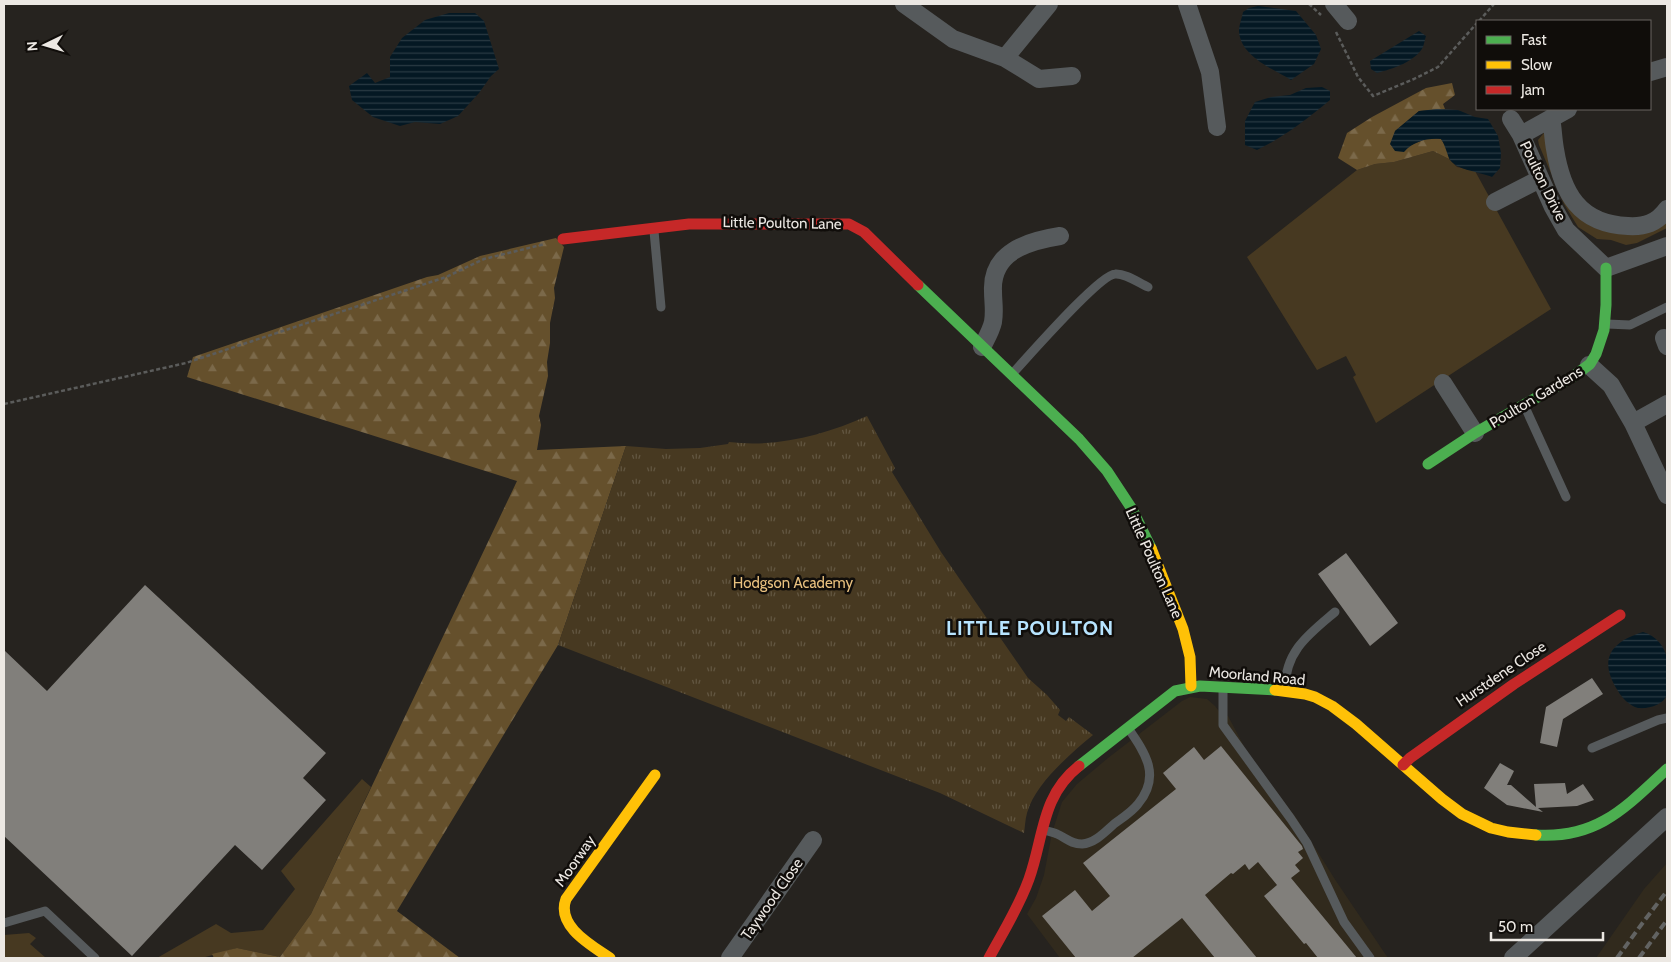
<svg xmlns="http://www.w3.org/2000/svg" width="1671" height="962" font-family="Cabin,sans-serif">
<defs>
<pattern id="forest-firs" width="22" height="20" patternUnits="userSpaceOnUse" patternTransform="scale(1.25)"><rect width="22" height="20" fill="#65502c"/><path d="M5 1l3.5 6h-7zM16 11l3.5 6h-7z" fill="#7b694a"/></pattern>
<pattern id="park-tufts" width="24" height="20" patternUnits="userSpaceOnUse" patternTransform="scale(1.25)"><rect width="24" height="20" fill="#473921"/><path d="M3 7l-1-3M5 7V3M7 7l1-3M15 17l-1-3M17 17v-4M19 17l1-3" fill="none" stroke="#625641"/></pattern>
<pattern id="water-rules" width="6" height="5" patternUnits="userSpaceOnUse" patternTransform="scale(1.25)"><rect width="6" height="5" fill="#041823"/><path d="M0 2.5h6" fill="none" stroke="#293a43"/></pattern>
</defs>
<rect width="100%" height="100%" fill="#26231f"/>
<path fill="#312a1d" d="M1190 697 1207 699 1215 706 1222 715 1228 716 1246 750 1297 819 1336 881 1388 958H1060L1027 914 1036 898 1044 875 1052 833 1062 802 1077 784 1108 758 1182 701Z
M1667 863V958H1596L1644 889Z"/>
<path fill="#473921" d="M1548 128 1589 221 1667 216V228L1637 243 1626 245 1611 240 1597 239 1578 227 1564 204 1539 145 1538 140Z
M1433 151 1449 159 1457 167 1475 171 1551 309 1376 423 1353 377 1356 375 1346 356 1317 370 1247 257 1357 170 1375 164 1394 162Z
M362 779 371 787 311 914 280 957 237 948 202 958H157L216 924 231 933 263 930 295 889 281 871Z
M29 933 36 938 30 944 46 958H4V935Z"/>
<path fill="url(#forest-firs)" d="M1452 83 1455 95 1443 104 1445 109 1419 111 1395 131 1409 146 1428 138 1441 139 1447 148 1449 159 1433 151 1394 162 1375 164 1357 170 1338 158 1347 133 1372 117 1426 88Z
M556 238 564 247 554 288 555 298 550 323V343L547 362 548 376 539 416 541 425 537 450 626 446 558 645 397 911 460 958H214L212 954 237 948 280 957 311 914 517 481 187 377 193 357 427 277 438 275 480 256Z"/>
<path fill="url(#park-tufts)" d="M867 416 895 468 892 472 941 552 1028 678 1047 695 1060 710 1058 715 1066 721 1069 717 1093 735C1070 754 1035 784 1027 813 1025 820 1025 827 1024 833L940 793 558 645 626 446 666 449 700 448 728 444 729 442C776 448 825 435 867 416Z"/>
<path fill="url(#water-rules)" d="M1258 6 1296 11 1316 35 1321 49 1314 64 1291 80C1273 69 1240 56 1239 31 1239 25 1242 18 1243 12L1249 8Z
M449 13H475L484 21 499 69 491 76 479 93 458 116 440 124 415 122 400 126 373 117 352 100 349 86 367 73 375 83 390 77V57L402 38 425 20Z
M1419 31 1426 36C1425 39 1424 44 1423 47 1415 62 1392 69 1377 73L1371 69 1370 61Z
M1322 87 1330 91V100C1307 119 1284 137 1257 150L1245 145V121L1255 102 1271 97 1290 95 1306 88Z
M1437 109 1458 110 1475 117 1488 119 1498 136 1501 153 1500 168 1492 177C1480 172 1458 170 1451 161 1447 156 1446 146 1441 139 1427 138 1414 141 1404 152L1395 151 1390 144 1395 131 1419 111Z
M1643 632C1655 635 1665 646 1667 659 1668 665 1667 672 1667 678 1667 683 1669 689 1667 694 1664 705 1649 709 1638 708 1630 706 1622 698 1618 691 1598 660 1610 642 1643 632Z"/>
<path fill="#817f7b" d="M1346 553 1398 623 1370 646 1318 574Z
M145 585 326 753 303 778 326 800 262 870 235 845 132 956 4 836V650L47 691Z
M1592 678 1603 694 1563 719 1557 747 1540 743 1546 707Z
M1221 746 1302 846 1303 849 1298 852 1303 858 1295 865 1300 871 1291 878 1357 958H1318L1306 943 1304 944 1264 896 1277 885 1258 862 1249 870 1245 864 1233 874 1231 873 1205 895 1257 958H1215L1182 918 1132 958H1076L1042 916 1075 890 1092 911 1110 896 1083 863 1176 789 1163 773 1194 747 1204 760Z
M1500 763 1514 771 1507 785H1511L1536 807 1534 784 1565 783 1567 794 1583 784 1594 800 1577 806 1538 808 1543 812 1507 805 1484 788Z"/>
<g fill="none" stroke-linecap="round" stroke-linejoin="round">
<path stroke="#5b5c5b" stroke-width="2.5" stroke-dasharray="4 2.5" stroke-linecap="butt" d="M1309 4 1321 15
M1479 21 1494 4
M1336 32 1358 77 1373 96 1414 79 1438 67 1477 23
M4 404 186 363 446 277 484 259 545 244"/>
<path stroke="#565a5c" stroke-width="9" d="M654 231 661 307
M1607 324 1630 325 1667 307
M1012 374C1027 358 1099 275 1115 274 1125 273 1139 283 1148 287
M1525 407 1566 497
M1223 688V725L1291 819 1307 843 1344 922 1370 958
M1285 689C1285 651 1309 634 1335 612
M1592 748 1658 720 1667 718
M1042 830C1047 831 1053 832 1057 834 1066 838 1071 844 1082 844 1095 843 1105 832 1114 824 1122 818 1132 812 1138 804 1161 776 1146 754 1128 728
M4 923 45 911 95 958"/>
<path stroke="#565a5c" stroke-width="18" d="M904 4 953 39 1005 58 1039 79 1072 76
M1187 4 1210 72 1217 127
M1334 4 1348 21
M1005 58 1049 4
M1650 72 1667 67
M1551 118C1553 128 1553 138 1555 149 1562 193 1579 224 1628 226 1645 227 1657 223 1667 209
M1511 119 1521 135 1553 207 1566 230 1606 268 1667 246
M1521 135 1568 109
M1495 202 1540 179
M1664 338 1667 346
M982 347C986 339 991 331 993 322 995 310 993 303 993 291 991 252 1028 241 1060 236
M1589 365 1611 385 1633 423 1667 495
M1443 383 1475 433
M1633 423 1667 404
M730 958 813 840
M1513 958 1667 817"/>
<path stroke="#4caf50" stroke-width="11" d="M918 285 1079 439 1107 471 1132 509 1151 548
M1428 464 1475 433 1574 376 1590 364 1596 354 1604 330 1606 305V268
M1079 766 1175 691 1200 686 1275 690
M1536 835C1597 839 1625 808 1667 769"/>
<path stroke="#ffc107" stroke-width="11" d="M1151 548 1183 629 1190 657 1191 686
M1275 690 1305 694 1315 697 1332 706 1356 724 1442 799 1462 814 1491 828 1508 832 1536 835
M610 958C591 945 556 926 566 899L655 775"/>
<path stroke="#c62828" stroke-width="11" d="M563 239 689 224H849L864 232 918 285
M1403 765 1410 758 1514 684 1620 615
M989 958C1003 932 1019 907 1029 879 1044 837 1041 796 1079 766"/>
<path stroke="#626362" stroke-width="4" stroke-dasharray="8 4" stroke-linecap="butt" d="M1617 958 1644 921 1667 891
M1639 958 1667 920"/>
</g>
<g text-anchor="middle" stroke-width="5" stroke-linejoin="round" paint-order="stroke">
<g font-size="15" fill="#ece8e3" stroke="#100d0a">
<text transform="translate(1543 181) rotate(64)" y="5">Poulton Drive</text>
<text transform="translate(782 223) rotate(1)" y="5">Little Poulton Lane</text>
<text transform="translate(1536 397) rotate(-31)" y="5">Poulton Gardens</text>
<text transform="translate(1154 563) rotate(66)" y="5">Little Poulton Lane</text>
<text transform="translate(1501 674) rotate(-34)" y="5">Hurstdene Close</text>
<text transform="translate(1257 676) rotate(5)" y="5">Moorland Road</text>
<text transform="translate(575 861) rotate(-55)" y="5">Moorway</text>
<text transform="translate(772 899) rotate(-55)" y="5">Taywood Close</text>
</g>
<g font-size="15" fill="#e9c17f" stroke="#100d0a">
<text x="793" y="588">Hodgson Academy</text>
</g>
<g font-size="20" font-weight="bold" letter-spacing="1" fill="#b7e4ff" stroke="#100d0a">
<text x="1030" y="635">LITTLE POULTON</text>
</g>
</g>
<rect width="1671" height="962" fill="none" stroke="#ece8e3" stroke-width="10"/>
<rect x="1476" y="20" width="175" height="90" fill="#100d0a" stroke="#686561"/>
<rect x="1486" y="36" width="25" height="8" fill="#4caf50" stroke="#686561"/>
<text x="1521" y="45" font-size="15" fill="#ece8e3">Fast</text>
<rect x="1486" y="61" width="25" height="8" fill="#ffc107" stroke="#686561"/>
<text x="1521" y="70" font-size="15" fill="#ece8e3">Slow</text>
<rect x="1486" y="86" width="25" height="8" fill="#c62828" stroke="#686561"/>
<text x="1521" y="95" font-size="15" fill="#ece8e3">Jam</text>
<g transform="translate(45 45) rotate(265)" stroke="#100d0a" stroke-width="4" paint-order="stroke">
<path d="M0-4L9 19L0 12L-9 19Z" fill="#ece8e3"/>
<text y="-8" font-size="14" font-weight="bold" text-anchor="middle" fill="#ece8e3">N</text>
</g>
<path d="M1491 932v8h112v-8" fill="none" stroke="#ece8e3" stroke-width="2.5"/>
<text x="1498" y="932" font-size="15" fill="#ece8e3" stroke="#100d0a" stroke-width="4" paint-order="stroke">50 m</text>
</svg>
